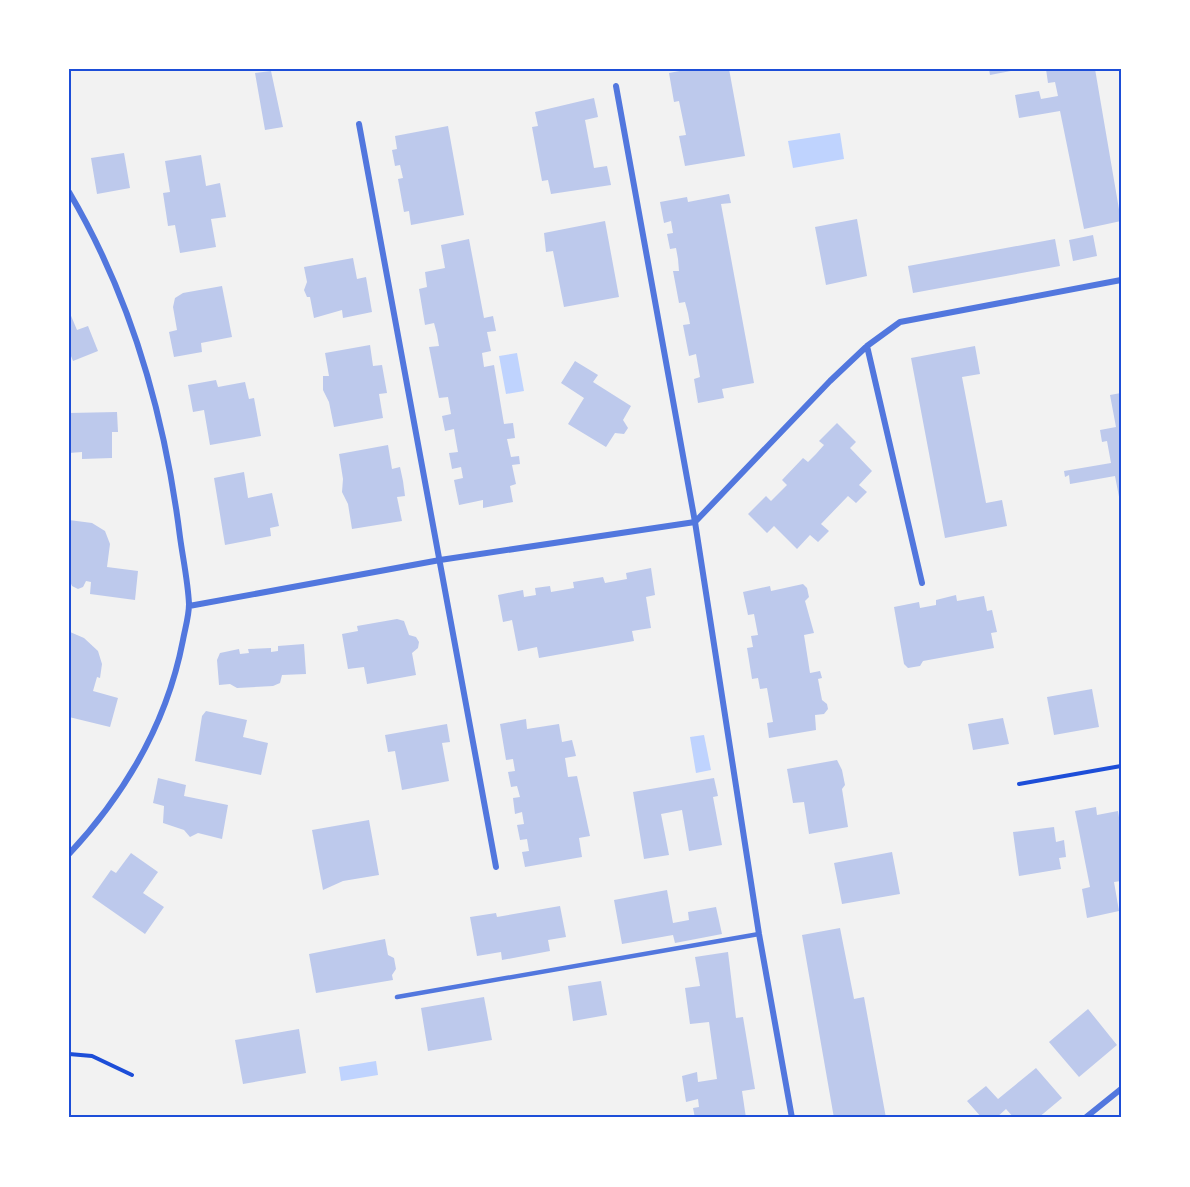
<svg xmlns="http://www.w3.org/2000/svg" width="1190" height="1187" font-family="Overpass,sans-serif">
<rect width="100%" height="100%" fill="#f2f2f2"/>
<path fill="#bfd3fe" d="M840 133 844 159 793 168 788 141Z
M517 353 524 391 506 394 499 356Z
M704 735 711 770 696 773 690 737Z
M376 1061 378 1075 341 1081 339 1067Z"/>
<path fill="#bdc9ec" d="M690 69H729L745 156 685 166 679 136 686 135 679 101 674 102 669 73Z
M989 69H1016V70L990 75Z
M1046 69H1095L1121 221 1084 229 1060 111 1019 118 1015 95 1039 91 1041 99 1058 96 1055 82 1048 83Z
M271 71 283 127 265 130 255 73Z
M594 98 598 117 585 120 594 168 607 166 611 185 551 194 548 180 542 181 532 127 538 126 535 112Z
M448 126 464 215 411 225 409 211 404 212 398 179 403 178 400 165 395 166 392 150 397 149 395 136Z
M124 153 130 188 97 194 91 158Z
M201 155 206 186 220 183 226 217 211 219 216 247 180 253 175 225 168 226 163 193 170 192 165 161Z
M729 194 731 203 721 204 754 383 722 389 724 398 698 403 694 379 700 377 696 354 689 356 683 325 690 324 688 313 685 302 679 303 673 271H679L678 259 676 248 670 249 667 234 673 233 671 221 664 223 660 202 687 197 688 202Z
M857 219 867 276 826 285 815 227Z
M605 221 619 297 564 307 553 251 546 252 544 233Z
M1093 235 1097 256 1073 261 1069 240Z
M469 239 484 318 493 316 496 331 487 332 491 351 482 353 484 367 494 365 504 424 513 423 515 438 507 439 511 457 519 456 520 464 512 465 516 484 510 486 513 502 483 508V500L459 505 454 480 463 478 461 467 452 469 449 453 458 452 456 441 454 429 445 431 442 416 451 414 448 397 439 398 429 347 439 346 437 334 434 323 425 325 419 289 427 287 425 272 445 268 441 245Z
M1055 239 1060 266 913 293 908 266Z
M353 258 357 279 366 277 372 312 343 318 342 310 314 318 310 297H307L304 290 307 282 304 267Z
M222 286 232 337 201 343 202 352 174 357 169 332 177 330 173 307 175 298 183 293Z
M69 311 77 330 88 326 98 351 73 361 69 351Z
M370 345 373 366 382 365 387 393 379 394 383 418 334 427 329 402 323 390V376H329L325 353Z
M975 346 980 374 962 377 986 503 1002 500 1007 526 945 538 911 358Z
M575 361 598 375 593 382 631 406 623 420 628 428 624 434 615 433 606 447 568 424 584 398 561 383Z
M216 380 218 387 245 382 249 399 254 398 261 436 210 445 204 410 193 412 188 385Z
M1121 393V502H1120L1115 476 1070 484 1069 475 1065 477 1064 471 1111 463 1107 441 1102 442 1100 430 1116 427 1110 395Z
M117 412 118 432H112V458L82 459V452L69 453V413Z
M837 423 856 442 850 448 872 471 859 485 867 492 856 503 848 496 821 524 829 531 818 542 810 535 797 549 774 526 767 533 748 514 766 496 771 501 787 485 782 480 803 458 808 462 816 454 824 445 819 441Z
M388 445 392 469 400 467 403 481 405 496 397 497 402 521 352 529 348 504 342 492 343 479 339 454Z
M244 472 248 498 272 493 279 526 270 528 271 536 225 545 214 478Z
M69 520 92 523 105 531 110 544 107 567 138 571 135 600 90 594 91 582 86 581 83 587 78 589 72 586 69 579Z
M651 568 655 595 646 597 651 628 632 631 634 641 539 658 537 647 518 651 512 620 503 622 498 595 523 590 524 597 536 595 535 588 550 586 551 592 574 588 573 582 603 577 605 583 627 579 626 573Z
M803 584 807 588 809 597 805 601 814 633 804 635 810 673 820 671 822 678 818 679 822 700 827 704 828 709 824 714 815 715 816 730 769 738 767 723 773 722 767 688 760 689 758 678 752 679 747 648 753 647 751 636 758 635 754 614 748 615 743 592 770 586 771 591Z
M956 595 957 601 984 596 987 611 992 610 997 632 991 633 994 648 923 661 920 666 908 668 904 664 894 607 919 602 920 608 936 605V600Z
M397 619 404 621 409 635 416 637 419 642 418 648 412 653 416 675 367 684 364 667 348 669 342 634 358 631 357 626Z
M70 632 84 638 98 651 102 664 100 678 97 677 93 691 118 698 110 727 69 717Z
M304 644 306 674 282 675 280 683 273 686 237 688 230 684 219 685 217 660 220 653 239 649 240 654 249 653 248 649 271 648V652L278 651V646Z
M1092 689 1099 727 1054 735 1047 697Z
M206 711 247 720 243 737 268 743 261 775 195 761 202 716Z
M1003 718 1009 744 973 750 968 724Z
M526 719 527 729 559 724 562 742 572 740 576 756 565 758 568 777 577 776 590 836 579 838 582 857 525 867 522 852 529 851 527 839 520 840 517 825 524 824 522 812 515 814 513 798 520 797 517 786 511 787 508 772 515 771 513 759 506 760 500 724Z
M447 724 450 742 442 743 449 781 402 790 395 751 388 752 385 735Z
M837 760 842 770 845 785 842 789 848 827 809 834 804 802 793 803 787 769Z
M158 778 186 785 184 796 228 805 222 839 198 833 190 837 184 830 163 823 164 806 153 803Z
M714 778 718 796 713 797 722 845 689 851 682 810 661 814 669 855 644 859 633 792Z
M1096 807 1097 815 1118 811 1121 830V881L1114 882 1119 911 1087 918 1082 889 1090 887 1075 811Z
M369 820 379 875 343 881 323 890 312 830Z
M1054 827 1056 842 1064 840 1066 857 1059 858 1061 869 1019 876 1013 832Z
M892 852 900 894 842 904 834 863Z
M131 853 158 872 143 893 164 907 145 934 92 897 111 870 116 873Z
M667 890 673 923 689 920 688 912 716 907 722 934 675 943 673 935 622 944 614 900Z
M560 906 566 937 548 940 550 951 502 960 501 952 477 956 470 917 496 913 497 917Z
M840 928 854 999 864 997 886 1118H834L802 935Z
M385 939 388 955 394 958 396 969 392 975 393 980 316 993 309 954Z
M728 952 736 1018 743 1017 755 1089 742 1091 746 1118H695L693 1108 699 1107 698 1099 686 1102 682 1076 697 1072 698 1082 717 1079 709 1022 690 1024 685 988 700 986 695 957Z
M601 981 607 1015 573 1021 568 986Z
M484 997 492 1040 428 1051 421 1008Z
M1088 1009 1117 1045 1079 1077 1049 1042Z
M299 1029 306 1073 243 1084 235 1040Z
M1036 1068 1062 1098 1038 1118H1014L1006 1109 996 1118H982L967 1101 986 1086 998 1099Z"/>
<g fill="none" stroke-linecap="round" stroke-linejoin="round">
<path stroke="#1d4ed8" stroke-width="4" d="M1019 784 1121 766
M69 1054 92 1056 132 1075"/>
<path stroke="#5277de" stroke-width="4.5" d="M397 997 759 934"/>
<path stroke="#5277de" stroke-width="6" d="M616 86 695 522 759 934 792 1118
M359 124 496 867
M69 192C131 297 165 417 180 537 183 559 188 582 189 604 189 616 185 629 183 640 167 723 126 793 69 854
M867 346 922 583
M189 606 440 560 695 522 830 381 867 346 900 322 1121 280
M1085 1118 1121 1089"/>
</g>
<rect width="1190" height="1187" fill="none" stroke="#ffffff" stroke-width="141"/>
<rect x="70" y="70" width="1050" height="1046" fill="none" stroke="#1d4ed8" stroke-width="2"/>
</svg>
